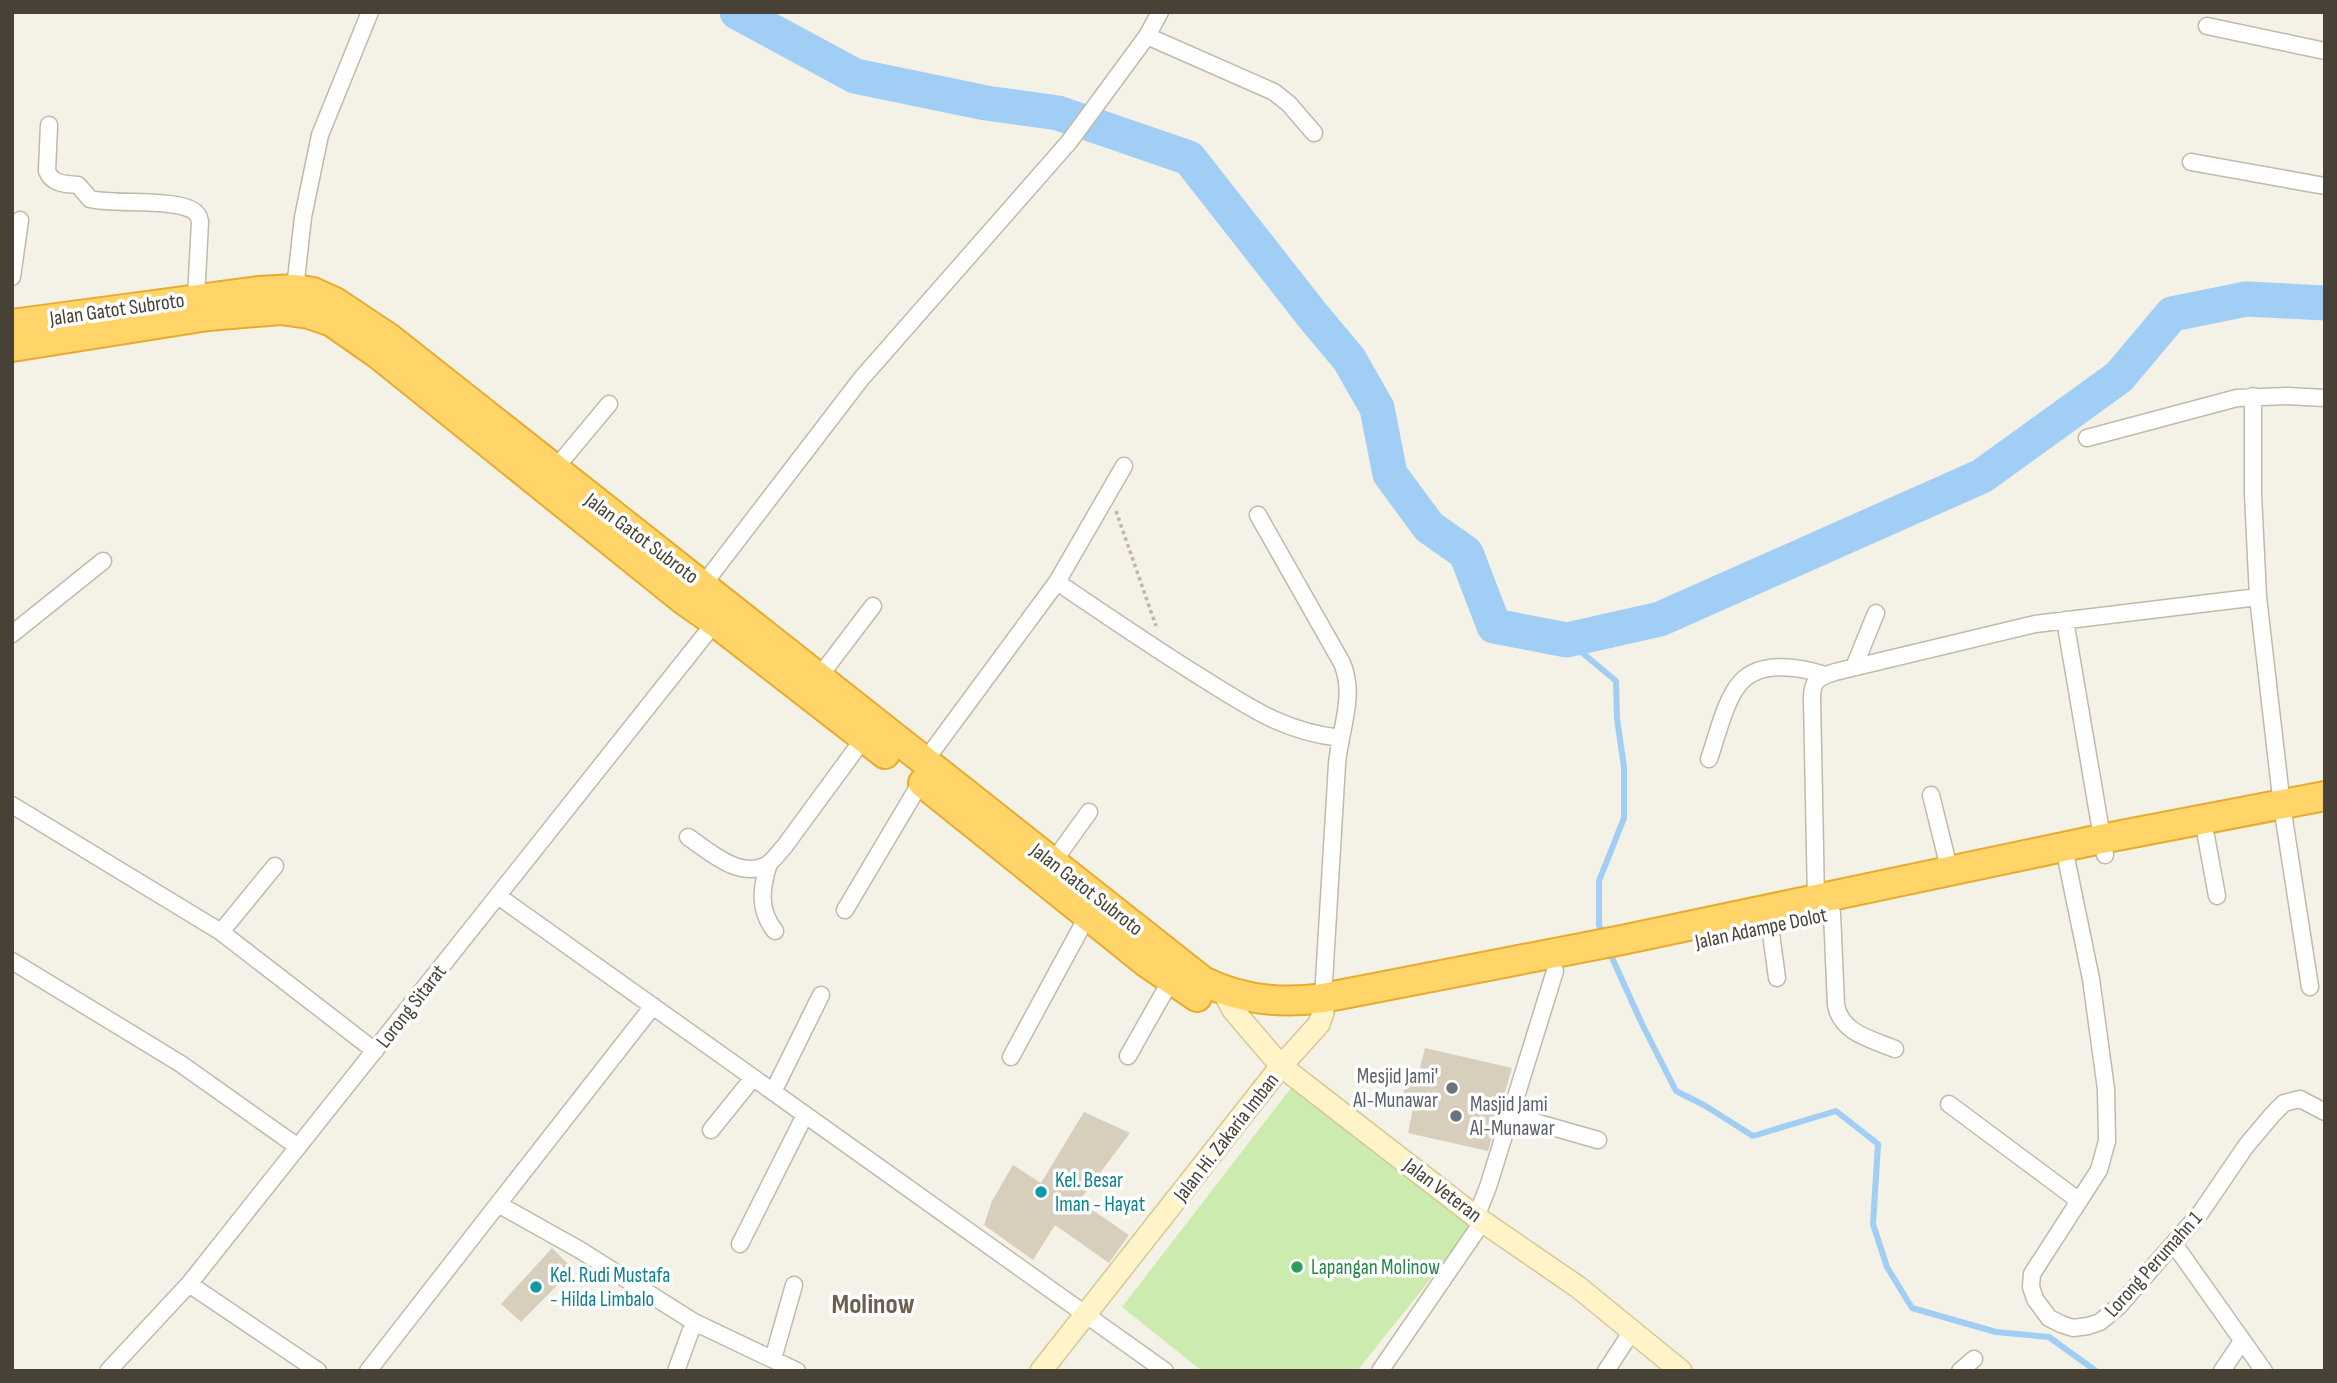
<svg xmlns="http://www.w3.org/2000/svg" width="2337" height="1383" font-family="'Sofia Sans Condensed',sans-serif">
<rect width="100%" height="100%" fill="#f4f1e7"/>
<path fill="#ccebae" d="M1291 1088 1472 1227 1357 1371H1202L1122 1307Z"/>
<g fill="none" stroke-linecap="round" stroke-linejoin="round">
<path stroke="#a0cef4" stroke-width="6" d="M1567 640 1616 681 1617 719 1624 767V818L1599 881V925L1604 937
M1609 951 1642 1024 1676 1091 1704 1105 1753 1136 1836 1111 1878 1144 1873 1224 1887 1267 1912 1308 1996 1332 2049 1337 2096 1371"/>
<path stroke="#a0cef4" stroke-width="35" d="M737 12 855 76 986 103 1058 113 1189 158 1313 316 1349 359 1377 408 1390 474 1429 527 1466 553 1494 626 1567 640 1660 619 1982 476 2119 377 2172 314 2246 299 2325 303"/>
</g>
<path fill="#d7cebc" d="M1425 1048 1512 1068 1488 1151 1408 1133 1415 1099 1403 1096 1407 1078 1417 1080Z
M1084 1112 1130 1133 1079 1201 1129 1235 1109 1263 1055 1225 1033 1260 984 1225 992 1201 1013 1165 1041 1183Z
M552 1248 573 1269 521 1322 501 1304Z"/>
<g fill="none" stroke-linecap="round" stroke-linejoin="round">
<defs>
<path id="street" d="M2207 26 2325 51
M1147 36 1274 92 1289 104 1314 133
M49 125 47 171C52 184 65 184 78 185L90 199C114 205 179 198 195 212 199 216 199 217 200 222L196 298
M2191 162 2325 186
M12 277 20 220
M295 289 303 217 320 135 370 12
M2253 396V494L2258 597
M2087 438 2237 398 2287 396 2325 398
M554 470 609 404
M1258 515 1342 663C1356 696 1340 729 1337 764L1323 998
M1057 582C1104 614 1151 646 1199 676 1248 706 1281 731 1340 738
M703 585 861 379 1069 142 1147 36 1160 12
M2065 620 2105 855
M12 634 103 561
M1854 667 1876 613
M819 677 873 606
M1709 759C1717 737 1725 699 1741 682 1761 660 1800 667 1825 675
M925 761 1057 582 1124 466
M1931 795 1950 872
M12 805 221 932 375 1051
M2206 836 2217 896
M688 837C709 851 741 881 768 864 774 860 779 852 784 847L864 738
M2064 848 2091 979 2106 1089 2107 1141 2099 1170 2032 1274 2031 1287 2035 1299 2049 1318 2061 1324 2073 1328 2088 1326 2100 1322 2119 1306 2201 1212 2246 1146 2273 1114 2284 1103 2300 1099 2325 1112
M1053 862 1089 812
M769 863C761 888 758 910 775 931
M498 896 1165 1371
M1816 900 1812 698C1812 680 1819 677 1835 672L2035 624 2258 597 2282 806 2310 987
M845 910 921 782
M1832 913 1836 1005C1841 1033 1871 1039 1895 1049
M1770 926 1777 978
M221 932 275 866
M12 961 181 1064 298 1147
M653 1006 498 1204 580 1250 694 1322 797 1371
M1128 1056 1171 980
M1011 1057 1088 915
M773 1092 821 995
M1949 1104 2078 1200
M1510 1115 1598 1140
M711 1130 753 1078
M1476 1217 1488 1187 1555 971
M740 1244 805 1115
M2174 1244 2264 1371
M773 1359 794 1285
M108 1371 189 1284
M318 1371 189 1284 720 616
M368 1371 498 1204
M676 1371 694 1322
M1380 1371 1483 1221
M1606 1371 1632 1331
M1960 1371 1974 1359
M2222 1371 2242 1341"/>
<path id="secondary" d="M1223 991 1233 1010 1281 1066 1476 1217 1578 1287 1681 1371
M1041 1371 1281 1066 1319 1024 1323 1013V998"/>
<path id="highway" d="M12 324 259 291 295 289 313 292 335 302 389 338 1203 981C1241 1000 1282 1004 1323 998L1622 940 2101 839 2325 796
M12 347 208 316 281 310 309 314 332 322 378 354 685 601 715 622 885 754
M923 783 1147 963 1197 997"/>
</defs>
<use href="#street" stroke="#c1baa9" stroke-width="19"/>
<use href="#secondary" stroke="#d7c894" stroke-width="24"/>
<use href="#highway" stroke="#e6ac2f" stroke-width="32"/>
<path stroke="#c3b699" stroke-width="3.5" stroke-dasharray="3.5 3.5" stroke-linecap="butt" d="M1116 511 1156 626"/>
<use href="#street" stroke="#fff" stroke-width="16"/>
<use href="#secondary" stroke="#fff4c7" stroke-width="21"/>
<use href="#highway" stroke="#ffd468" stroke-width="28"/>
</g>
<g fill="#6b7280" stroke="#fff" stroke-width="2.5">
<circle cx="1452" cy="1088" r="7"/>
<circle cx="1456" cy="1116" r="7"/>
</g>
<g fill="#0f9aa8" stroke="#fff" stroke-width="2.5">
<circle cx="1041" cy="1192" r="7"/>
<circle cx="536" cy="1287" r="7"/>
</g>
<circle fill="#2e9e5b" stroke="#fff" stroke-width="2.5" cx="1297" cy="1267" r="7"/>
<g text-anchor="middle" stroke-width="7" stroke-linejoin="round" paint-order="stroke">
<g font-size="21" fill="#484236" stroke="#fff">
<text transform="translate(117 309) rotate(-8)" y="7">Jalan Gatot Subroto</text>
<text transform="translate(642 538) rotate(37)" y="7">Jalan Gatot Subroto</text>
<text transform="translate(1087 889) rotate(38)" y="7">Jalan Gatot Subroto</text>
<text transform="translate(1761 928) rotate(-12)" y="7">Jalan Adampe Dolot</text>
<text transform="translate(411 1006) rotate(-52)" y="7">Lorong Sitarat</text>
<text transform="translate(1226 1137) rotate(-52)" y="7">Jalan Hi. Zakaria Imban</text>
<text transform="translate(1443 1190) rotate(37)" y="7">Jalan Veteran</text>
<text transform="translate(2153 1264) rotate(-48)" y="7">Lorong Perumahn 1</text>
</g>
<g font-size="21" fill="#5b616d" stroke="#fff" text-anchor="end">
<text x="1438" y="1083">Mesjid Jami'<tspan x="1438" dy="24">Al-Munawar</tspan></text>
<text x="1470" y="1111" text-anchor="start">Masjid Jami<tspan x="1470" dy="24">Al-Munawar</tspan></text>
</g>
<g font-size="21" fill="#0d838f" stroke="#fff" text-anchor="start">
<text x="1055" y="1187">Kel. Besar<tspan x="1055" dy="24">Iman - Hayat</tspan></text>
<text x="550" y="1282">Kel. Rudi Mustafa<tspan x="550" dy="24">- Hilda Limbalo</tspan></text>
</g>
<g font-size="21" fill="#27864d" stroke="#fff" text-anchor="start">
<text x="1311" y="1274">Lapangan Molinow</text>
</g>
<g font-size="28" font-weight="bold" fill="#6c604c" stroke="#fff">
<text x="873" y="1313">Molinow</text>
</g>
</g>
<rect width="2337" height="1383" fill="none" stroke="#484236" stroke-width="28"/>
</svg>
